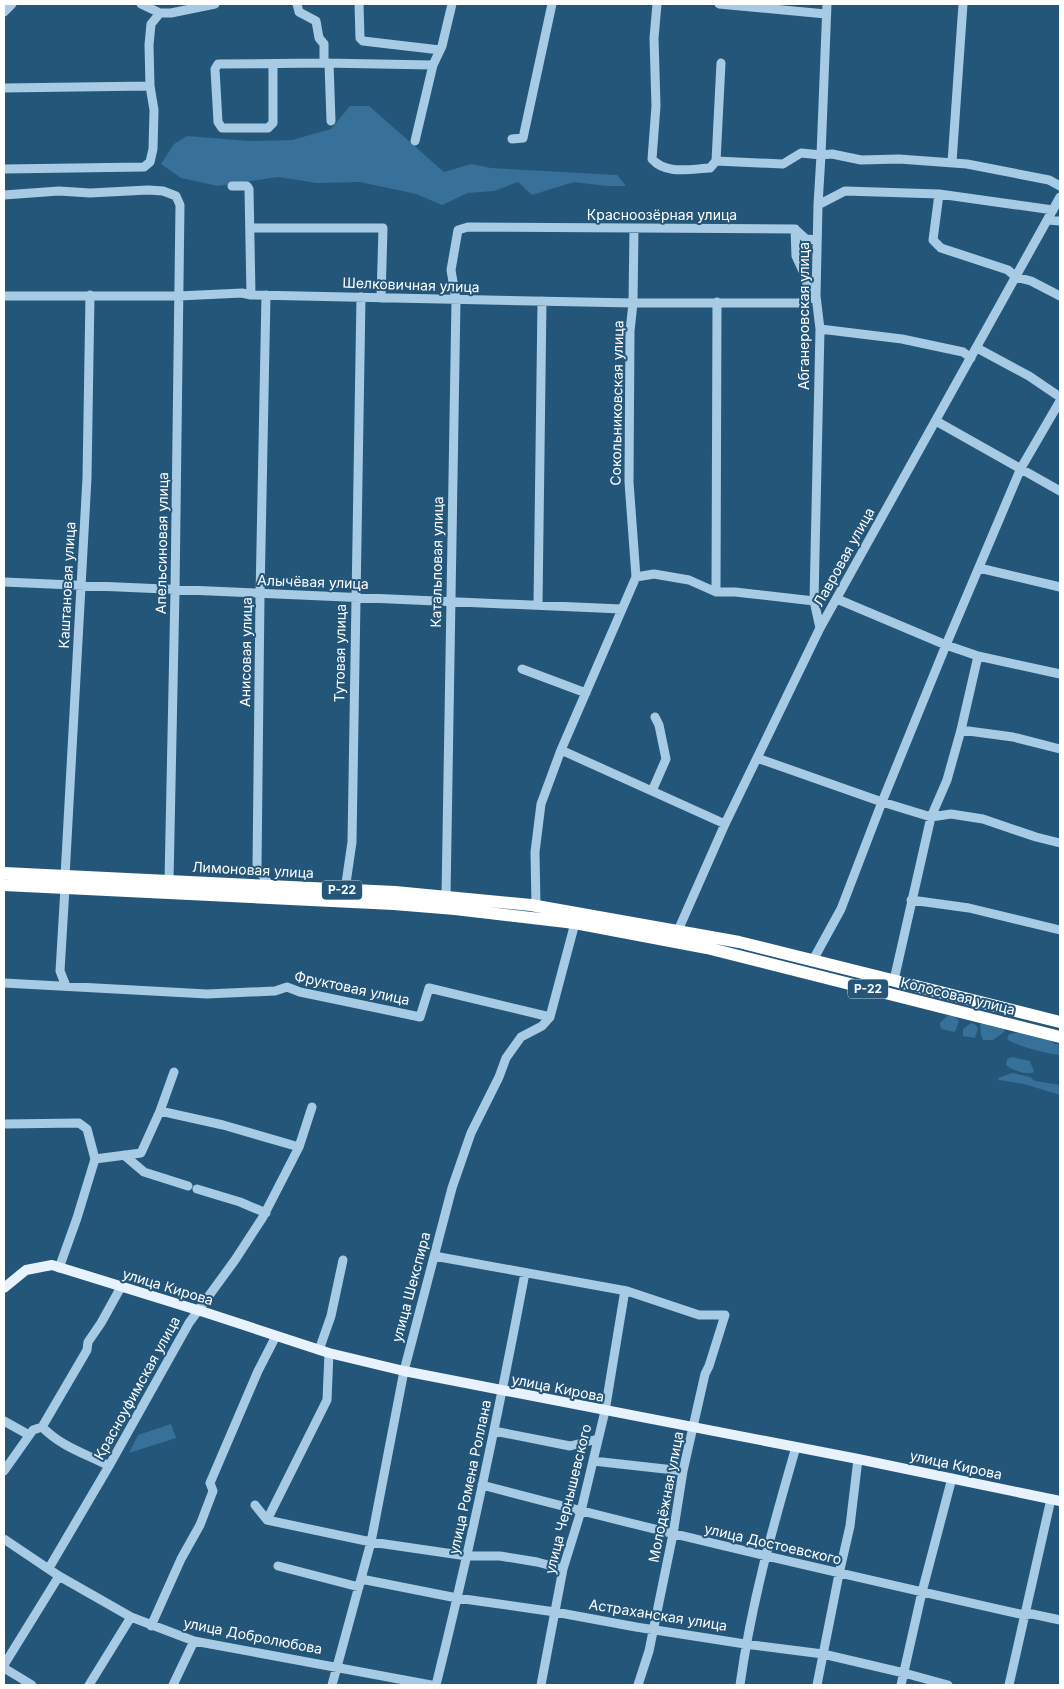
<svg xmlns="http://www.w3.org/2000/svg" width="1064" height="1689" font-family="Inter,sans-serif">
<rect width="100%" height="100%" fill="#24567a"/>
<path fill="#377098" d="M350 106H369L444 172 471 164 491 168 617 175 626 186H606L574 182 532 195 518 182 494 191 468 193 442 205 416 194 360 182 317 183 278 177 218 186 181 178 161 164 174 144 187 136 250 141 292 140 331 129Z
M947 1016H953L959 1020 956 1030 954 1032 942 1029 940 1026V1023Z
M986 1022 990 1026 1004 1029V1032L993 1040H983L981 1035 980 1024Z
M971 1023 975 1024 978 1028 975 1038 963 1036V1029Z
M1022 1032 1050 1040 1055 1044H1060V1055C1048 1054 1016 1046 1007 1039L1009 1034Z
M1012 1057 1030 1061 1034 1072C1027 1076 1012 1070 1006 1065L1007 1059Z
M1012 1073 1030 1077 1035 1081 1060 1085V1095L1024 1084 999 1080 998 1078Z
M171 1424 176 1438 129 1453 138 1435Z"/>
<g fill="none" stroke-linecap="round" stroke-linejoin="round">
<path stroke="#a7cbe4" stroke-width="9" d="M141 4 160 13
M297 4 299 12 316 21 319 38 324 44V63
M359 4 360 38 363 41 440 50
M657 4 654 38 656 106 652 159C666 175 690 169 710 168L716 161 783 164 801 153 821 155
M719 4 826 14
M4 12 12 4
M329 63 331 121
M273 64V123L268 128H222L218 122 215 69 218 64 324 63 433 65
M4 88 150 86
M512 139 523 138 552 4
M415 141 433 65 442 46 452 4
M821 155 832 154 861 160 899 159 967 164 1049 180 1060 186
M716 161 721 63
M952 162 963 4
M4 169 144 167 150 162 153 149 154 110 150 86 149 45 151 24 160 13H171L215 4
M232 186H247L249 189 251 295
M939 194 933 240 941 248 1008 270 1016 277 1031 281 1060 296
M4 195 59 191 90 193 148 190 163 191 176 196 180 205 175 591 169 881
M818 205 845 191 939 194 1053 210
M1048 220 1060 221
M251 228H383L381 298
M795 229 806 239 817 240
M266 295 260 596 257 867 270 886
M4 296H179L242 293 251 295 633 303H799L816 296
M820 329 902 339 963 352 971 358
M977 348 1029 376 1060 397
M936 421 1060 491
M979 568 1060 587
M636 577 654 574 689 580 716 592H735L814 601
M4 582 621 609
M716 592 717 302
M837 599 946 645 978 656 1060 674
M538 604 542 301
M820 628 814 601 820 329 816 296 818 205 821 155 827 4
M522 669 586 693
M961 730 1013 737 1060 749
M561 750 725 824
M757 758 882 802 931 817 951 814 983 819 1036 837 1060 843
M652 791 666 759 659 725 655 717
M65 876 87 478 90 295
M65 888 60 971 66 986
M345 890 352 842 361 297
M446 896 456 300 451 270 458 230 468 227 795 229 796 256 806 278 809 298
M911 900 969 908 1060 930
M536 906 535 852 541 804 561 750 636 577 629 482 630 331 633 303 634 228
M676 935 725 824 820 628 1060 197
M813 960 841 909 882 802 946 645 1021 468 1060 401
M894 980 931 817 947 780 961 730 978 656
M4 983 207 994 275 991 287 987 300 992 420 1017 429 988 550 1017
M160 1111 223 1125 299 1147
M4 1124 79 1123 87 1129 95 1159 77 1218 59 1268
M124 1155 144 1172 188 1186
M95 1159 141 1153 160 1111 174 1072
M197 1189 240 1202 266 1213
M434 1256 627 1291 699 1315H725L709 1366 705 1374 683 1471 673 1534 649 1651 638 1685
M319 1350 331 1316 343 1260
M4 1421 29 1435
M42 1427C62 1447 84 1453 109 1466
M494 1431 570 1446 598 1439
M593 1461 683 1471
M4 1471 33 1430 42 1427 83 1357 87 1350 88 1342 101 1323 121 1287
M482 1485C662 1533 843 1574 1024 1615L1032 1614 1060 1620
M255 1505 267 1520 327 1400 329 1353
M267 1520 371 1542 467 1556H500L537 1562 563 1569
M4 1539 59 1576 131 1617 194 1641 431 1685
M278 1566 359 1587
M49 1568 109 1466 189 1323 235 1260 263 1217 299 1147 312 1107
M361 1579 457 1598 555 1612 636 1627 745 1644 823 1654 904 1673 948 1685
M151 1626 181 1559 200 1525 213 1491 210 1483 258 1371 276 1336
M4 1665 59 1576
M4 1668 32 1685
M89 1685 131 1617
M173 1685 194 1641
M332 1685 371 1542 404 1371 452 1188 471 1133 499 1077 506 1058 521 1037 542 1026 550 1017 575 923
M436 1685C470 1549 499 1411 525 1273
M541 1685 563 1569 581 1511 605 1411 624 1296 627 1291
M740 1685C751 1604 773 1526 796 1447
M817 1685 839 1574 850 1526 858 1459
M901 1685 922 1592 952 1478
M1009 1685 1051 1499"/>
<path stroke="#e7f2fc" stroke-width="10" d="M4 1288 26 1270 52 1265 207 1313 329 1353 404 1371 858 1459 1060 1501"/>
<path stroke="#fff" stroke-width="12" d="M4 873 395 892 531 905 739 942 1060 1022
M4 885 394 904 455 909 575 923 707 948 1060 1037"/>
</g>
<g text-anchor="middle" stroke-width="4" stroke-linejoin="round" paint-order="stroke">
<g fill="#24567a" stroke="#bdccd7" stroke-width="1">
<rect x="322" y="880.5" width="40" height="19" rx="4"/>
<rect x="848" y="979.5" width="40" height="19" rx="4"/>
</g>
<g font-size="12" font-weight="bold" fill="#fff">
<text x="342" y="894">Р-22</text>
<text x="868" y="993">Р-22</text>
</g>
<g font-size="14" fill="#fff" stroke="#24567a">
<text x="662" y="220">Красноозёрная улица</text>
<text transform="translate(411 285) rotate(2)" y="5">Шелковичная улица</text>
<text transform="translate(804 316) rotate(-90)" y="5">Абганеровская улица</text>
<text transform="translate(617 403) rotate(-89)" y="5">Сокольниковская улица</text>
<text transform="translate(162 543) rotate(-89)" y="5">Апельсиновая улица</text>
<text transform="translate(844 557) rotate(-61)" y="5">Лавровая улица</text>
<text transform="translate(437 562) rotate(-89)" y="5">Катальповая улица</text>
<text transform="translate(313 582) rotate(2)" y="5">Алычёвая улица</text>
<text transform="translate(67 585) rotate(-87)" y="5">Каштановая улица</text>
<text transform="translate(246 652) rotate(-89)" y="5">Анисовая улица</text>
<text transform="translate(340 653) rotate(-89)" y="5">Тутовая улица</text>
<text transform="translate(253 870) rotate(3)" y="5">Лимоновая улица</text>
<text transform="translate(352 988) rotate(12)" y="5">Фруктовая улица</text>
<text transform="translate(958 996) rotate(14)" y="5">Колосовая улица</text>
<text transform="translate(168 1287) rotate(17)" y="5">улица Кирова</text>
<text transform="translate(411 1287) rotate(-75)" y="5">улица Шекспира</text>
<text transform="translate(137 1388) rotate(-61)" y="5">Красноуфимская улица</text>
<text transform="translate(558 1388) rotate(11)" y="5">улица Кирова</text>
<text transform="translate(956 1465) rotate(12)" y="5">улица Кирова</text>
<text transform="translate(470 1477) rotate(-78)" y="5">улица Ромена Роллана</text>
<text transform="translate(666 1497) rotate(-79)" y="5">Молодёжная улица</text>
<text transform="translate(568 1499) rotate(-76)" y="5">улица Чернышевского</text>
<text transform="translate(773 1544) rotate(13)" y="5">улица Достоевского</text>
<text transform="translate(658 1615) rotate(9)" y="5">Астраханская улица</text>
<text transform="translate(253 1636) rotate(11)" y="5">улица Добролюбова</text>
</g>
</g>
<rect width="1064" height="1689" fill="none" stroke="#ffffff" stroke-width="10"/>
</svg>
